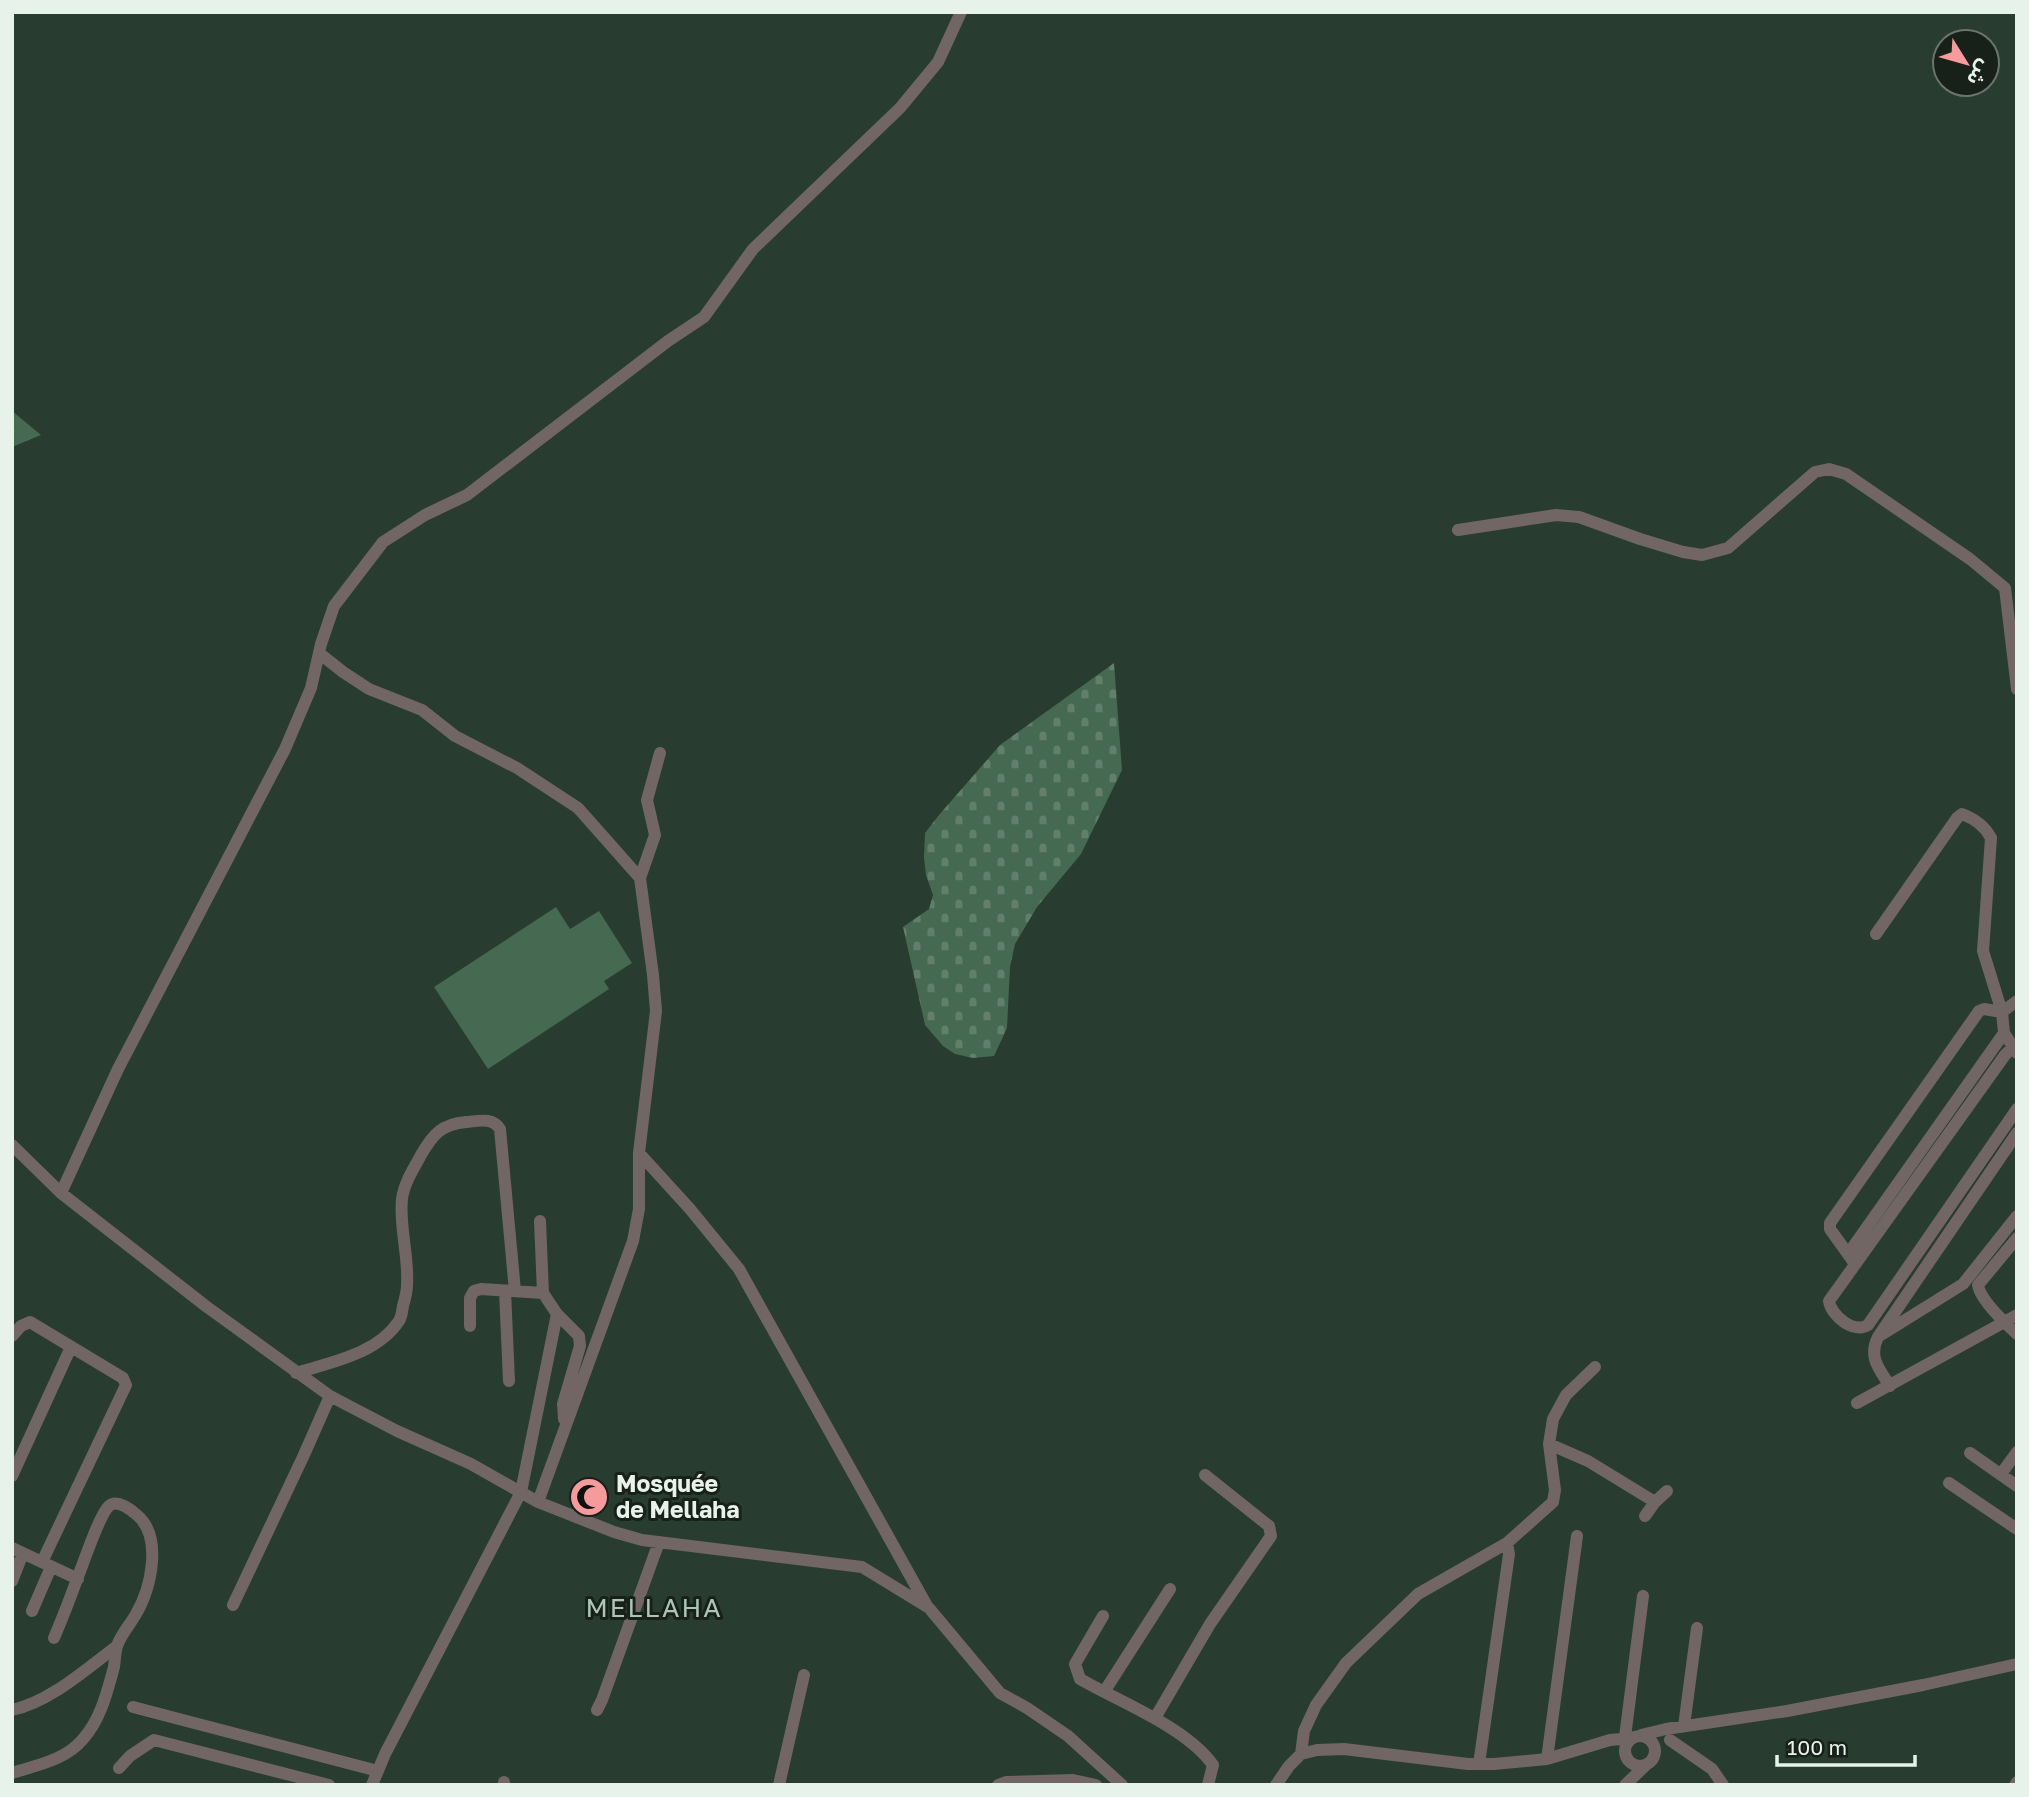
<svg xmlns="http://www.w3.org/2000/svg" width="2029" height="1797" font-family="'Golos Text','Noto Sans Arabic',sans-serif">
<defs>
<pattern id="forest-firs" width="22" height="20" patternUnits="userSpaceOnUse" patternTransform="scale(1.75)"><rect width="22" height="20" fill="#466952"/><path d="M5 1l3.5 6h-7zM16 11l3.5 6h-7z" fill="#617f6b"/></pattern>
<pattern id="cemetery-stones" width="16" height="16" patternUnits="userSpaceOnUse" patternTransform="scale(1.75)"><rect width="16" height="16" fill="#466952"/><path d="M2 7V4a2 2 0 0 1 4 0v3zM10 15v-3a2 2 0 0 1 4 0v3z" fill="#617f6b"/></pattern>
</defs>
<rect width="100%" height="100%" fill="#283c2f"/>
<path fill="url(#forest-firs)" d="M12 411 41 435 12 447Z"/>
<path fill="url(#cemetery-stones)" d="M1114 663 1122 770 1081 854 1037 907 1015 944 1010 967 1007 1028 994 1056 973 1058 955 1054 943 1046 925 1025 903 927 929 909 933 895 926 875 924 858 925 833 939 815 1000 745Z"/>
<path fill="#466952" d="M556 907 570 929 599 911 632 963 604 981 609 989 488 1069 434 987Z"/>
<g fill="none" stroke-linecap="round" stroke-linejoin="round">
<path stroke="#726665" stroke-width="12" d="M961 12 938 62 900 108 753 249 704 317 668 341 467 495 425 515 383 542 334 606 321 644 311 688 285 749 118 1069 61 1193 207 1307 330 1396 397 1431 471 1464 538 1502 614 1532 642 1540 862 1567 929 1608 1000 1693 1027 1708 1068 1736 1122 1785
M1458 530 1556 515 1579 517 1640 539 1683 552 1702 555 1728 548 1815 472 1829 469 1846 474 1970 559 2005 588 2017 689
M319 653 343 672 369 689 422 710 455 736 517 768 578 808 640 878
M1876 934 1957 818 1962 814C1975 819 1985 826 1991 838L1983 951 2002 1012 2004 1033 2017 1053
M2013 1047 2005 1055 1829 1301C1831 1316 1854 1334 1868 1325L2017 1109
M12 1145 61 1193
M639 1153 690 1209 739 1269 927 1606
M540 1221 543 1293
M2017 1238 1978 1285C1980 1300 2006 1324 2017 1334
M1848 1254 2004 1033
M1855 1264 1830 1229V1223L1979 1011 1984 1009 2002 1012 2017 1001
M505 1291 509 1381
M470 1326V1298L474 1291 481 1289 543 1293 557 1314 579 1336 580 1346 563 1404 564 1419
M1881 1335 1963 1284 2017 1216
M12 1336 21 1326 30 1322 123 1378 126 1385 42 1562
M296 1373C332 1362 377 1354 399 1321 402 1316 402 1311 403 1306 405 1299 407 1291 407 1285 409 1256 399 1227 402 1199 404 1183 414 1168 421 1155 433 1134 442 1124 466 1122 479 1121 492 1117 500 1129L515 1291
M1890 1386C1879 1369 1868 1357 1878 1337L2017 1133
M1857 1403 2017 1315
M1549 1444 1588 1461 1655 1502
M1970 1453 2017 1486
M2001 1474 2017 1452
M12 1476 71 1347
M1949 1483 2017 1529
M538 1502 633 1241 639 1209V1153L656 1011 653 975 640 878 655 835 647 800 660 753
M1645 1516 1655 1502 1667 1491
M12 1548 78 1579
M12 1581 23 1553
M233 1605 303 1457 330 1396
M32 1611 51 1567
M1103 1616 1075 1664 1080 1679C1120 1702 1186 1727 1213 1765L1208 1785
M1104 1692 1170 1589
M133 1707 378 1771
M12 1710C50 1702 86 1669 117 1646
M597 1710 602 1700 659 1542
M1155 1718 1210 1624 1271 1536 1269 1526 1205 1475
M1684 1726 1697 1628
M1641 1735 1666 1729 1787 1711 1923 1685 2017 1664
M1625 1751a15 15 0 1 1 30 0a15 15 0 1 1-30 0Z
M1625 1737 1643 1596
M1670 1740 1712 1769 1723 1785
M1301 1754 1304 1731 1316 1705 1346 1663 1418 1594 1507 1543 1553 1502 1555 1490 1549 1444 1553 1419 1566 1395 1595 1367
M1547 1759 1577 1536
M1479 1764 1509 1554 1507 1543
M119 1768 130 1756 154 1740 329 1785
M12 1773C37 1765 66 1760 83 1739 101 1719 107 1692 114 1667 115 1660 115 1652 117 1646 121 1634 130 1625 136 1614 151 1589 163 1537 137 1515 130 1509 117 1499 109 1506 99 1515 83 1565 77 1579 70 1599 62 1619 54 1638
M372 1785 385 1754 521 1492 557 1314
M504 1785V1782
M779 1785 804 1675
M998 1785 1006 1782 1073 1780 1096 1785
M1276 1785 1289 1766 1301 1754 1317 1750 1344 1749 1468 1764H1494L1547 1759 1610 1740 1632 1738
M1625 1785 1645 1766
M2015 1785 2017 1782"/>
</g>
<defs>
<symbol id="mosque-disc" viewBox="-11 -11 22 22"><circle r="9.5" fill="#f59b9c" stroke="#18201a"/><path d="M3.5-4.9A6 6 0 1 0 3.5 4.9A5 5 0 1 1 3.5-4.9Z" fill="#111"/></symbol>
</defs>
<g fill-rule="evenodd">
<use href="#mosque-disc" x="567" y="1475" width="44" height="44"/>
</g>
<g text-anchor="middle" stroke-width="6" stroke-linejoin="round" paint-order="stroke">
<g font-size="23" font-weight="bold" fill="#e6f2ea" stroke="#18201a" text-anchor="start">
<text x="616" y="1492">Mosquée<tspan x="616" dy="26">de Mellaha</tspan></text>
</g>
<g font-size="26" letter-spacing="2" fill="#aec5b5" stroke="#18201a">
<text x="654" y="1617">MELLAHA</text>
</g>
</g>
<rect width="2029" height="1797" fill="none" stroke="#e6f2ea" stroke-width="28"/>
<g transform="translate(1966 63) rotate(127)"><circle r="33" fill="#18201a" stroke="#6a746d" stroke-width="2"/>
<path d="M0-5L12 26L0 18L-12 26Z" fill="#f59b9c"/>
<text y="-10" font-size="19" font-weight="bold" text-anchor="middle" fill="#e6f2ea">ش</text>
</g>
<path d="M1777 1755v10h138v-10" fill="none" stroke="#e6f2ea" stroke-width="3.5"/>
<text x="1787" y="1755" font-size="21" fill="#e6f2ea" stroke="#18201a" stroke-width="5" paint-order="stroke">100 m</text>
</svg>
